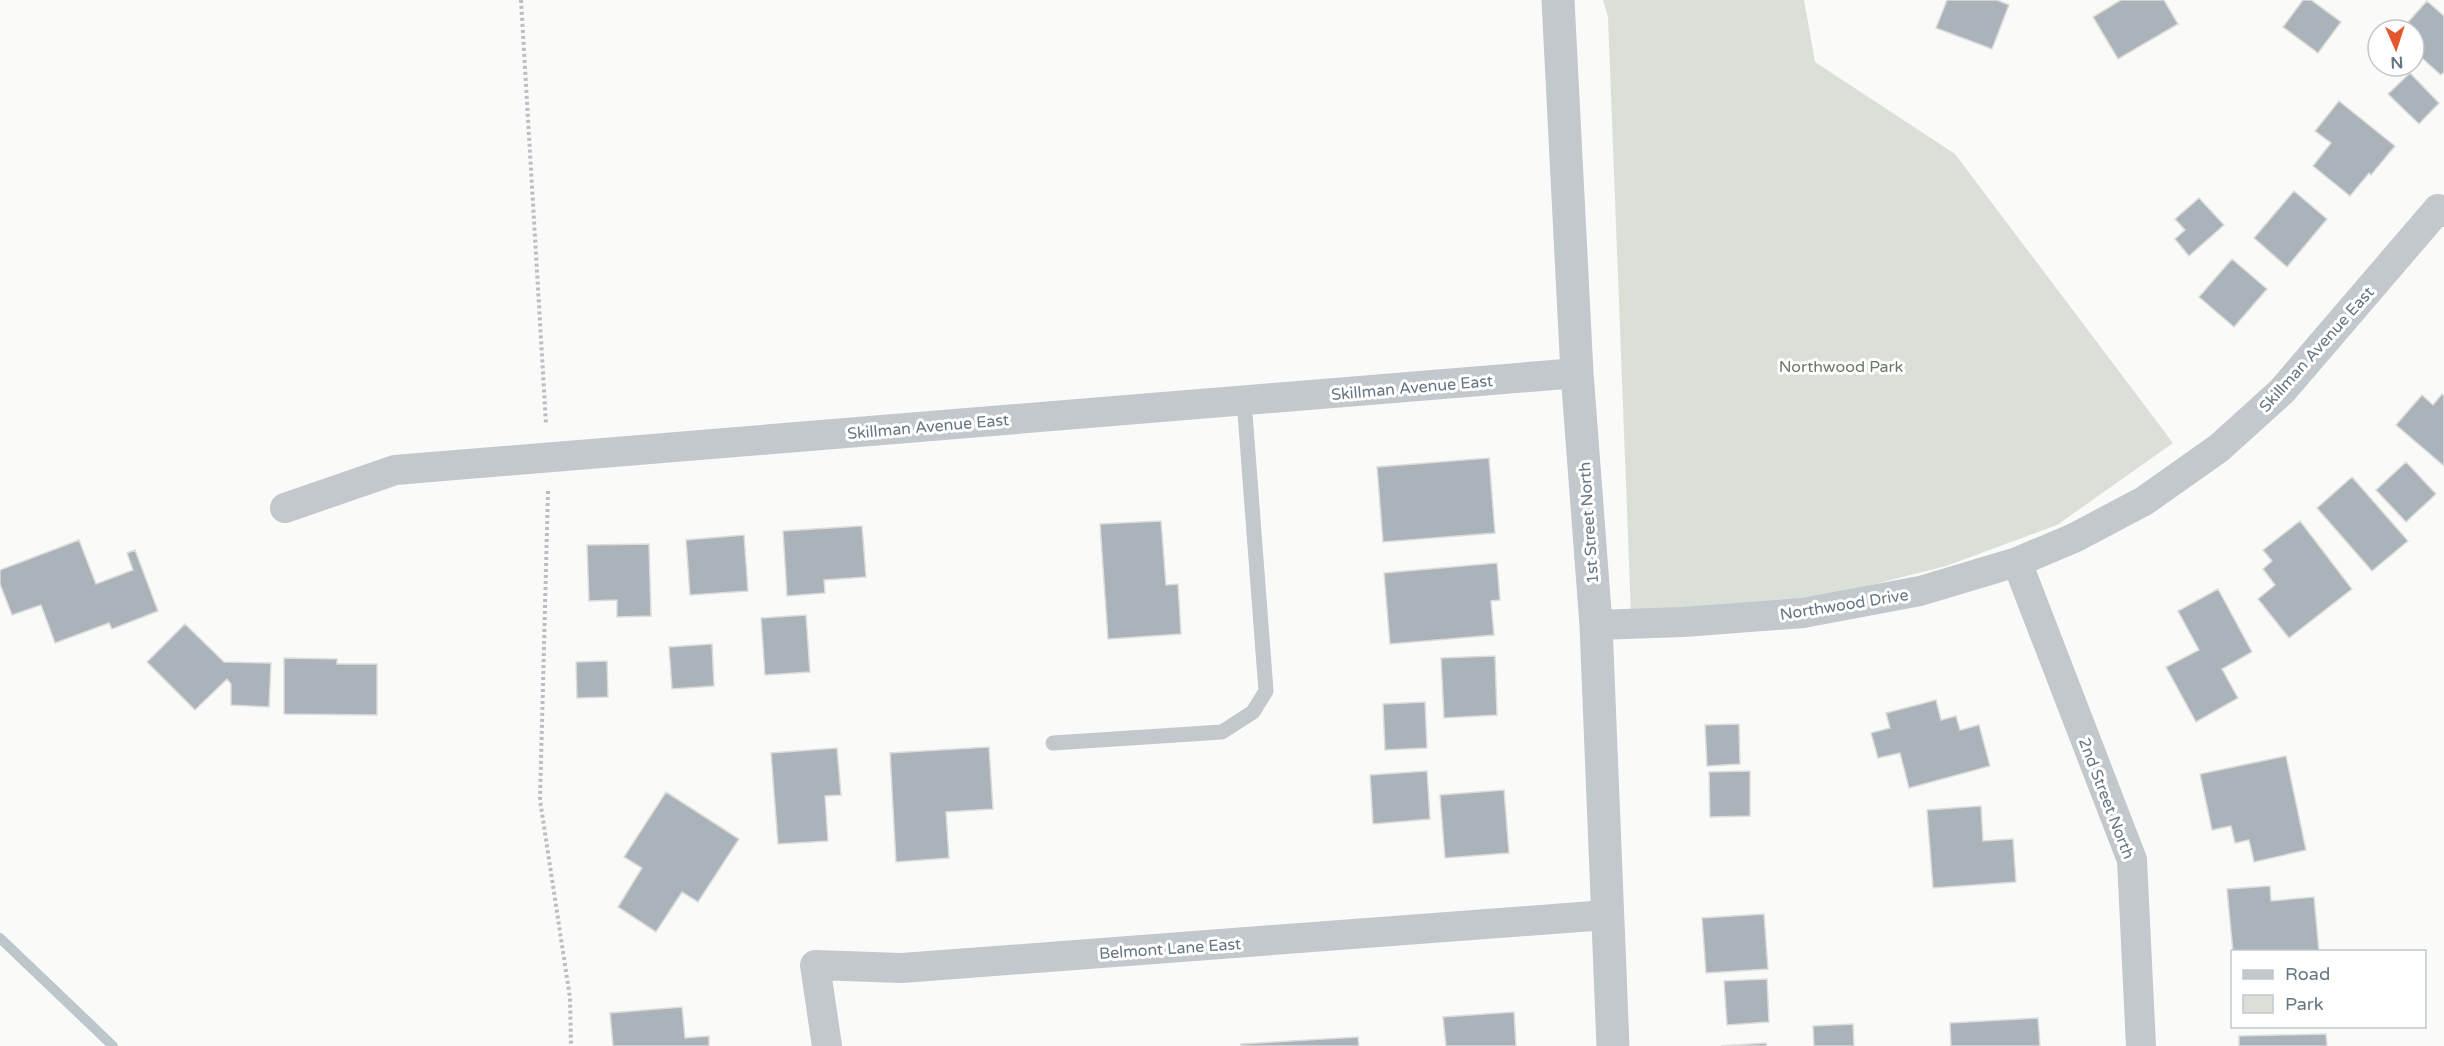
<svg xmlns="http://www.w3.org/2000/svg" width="2444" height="1046" font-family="'Varela Round',sans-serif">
<rect width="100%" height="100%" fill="#fafaf8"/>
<path fill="#dadfd7" d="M1603 0H1804L1815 62 1955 154 2173 443 2057 525 1946 566 1812 600 1631 614 1608 17Z"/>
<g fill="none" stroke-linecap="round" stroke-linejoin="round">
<path stroke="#bbc7cb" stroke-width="10" d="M0 938 113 1046"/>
</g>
<path fill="#aab3b9" stroke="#dcdcda" stroke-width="1.5" d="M1947 0H1997L2009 5 1992 49 1936 28Z
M2121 0H2164L2178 24 2118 59 2093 17Z
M2303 0H2311L2341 22 2318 53 2283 27Z
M2427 1 2444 16V72L2441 75 2414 51V30H2401Z
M2410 73 2439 103 2419 124 2388 94Z
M2339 101 2395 146 2371 175 2369 173 2350 196 2313 166 2331 143 2315 131Z
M2294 191 2327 219 2287 267 2254 238Z
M2199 198 2224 225 2189 256 2175 239 2185 230 2175 219Z
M2232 259 2267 289 2234 327 2199 297Z
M2442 394 2444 396V466L2396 425 2422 395 2433 405Z
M1489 458 1495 533 1383 542 1377 467Z
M2406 462 2436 494 2406 522 2376 490Z
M2352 477 2408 541 2372 571 2317 508Z
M1161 521 1166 585 1178 584 1181 634 1108 639 1100 524Z
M2300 521 2352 589 2289 638 2258 599 2275 585 2263 569 2272 561 2263 550Z
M862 526 866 577 824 580 825 593 787 596 783 531Z
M744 535 748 591 690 595 686 540Z
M79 540 96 584 133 570 127 553 135 550 158 611 112 629 109 623 55 643 41 605 12 615 0 584V570Z
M649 544 651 616 617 617V600L589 601 587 545Z
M1497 563 1500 600 1491 601 1494 635 1390 644 1384 573Z
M2218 589 2252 652 2222 669 2238 698 2196 722 2166 667 2199 650 2178 611Z
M806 615 810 672 765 675 761 618Z
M185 624 224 662 271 663 269 707 231 705V684L227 679 195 710 147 662Z
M712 644 714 686 672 689 669 647Z
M1495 656 1497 715 1444 718 1441 658Z
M284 658 337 659V664H377V715L284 714Z
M607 661 608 697 577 698 576 662Z
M1936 700 1941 720 1956 716 1960 730 1979 725 1990 766 1909 788 1900 753 1878 758 1871 733 1890 728 1886 713Z
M1425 702 1427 748 1385 750 1383 704Z
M1739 724 1740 764 1707 766 1705 725Z
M989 747 993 809 946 812 949 858 896 862 890 753Z
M837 748 841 795 825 796 828 841 778 844 771 753Z
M2286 756 2306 850 2254 862 2249 840 2235 843 2231 826 2212 830 2200 774Z
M1427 771 1430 819 1373 824 1370 775Z
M1750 771V816L1710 817 1709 772Z
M1504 790 1509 853 1445 858 1440 795Z
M666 792 739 839 698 902 682 892 656 932 618 907 642 868 624 857Z
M1981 806 1983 841 2013 839 2016 882 1933 888 1927 810Z
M2270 886 2271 901 2314 897 2319 952H2233L2227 889Z
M1764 914 1768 969 1706 973 1702 918Z
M1767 979 1769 1022 1727 1025 1724 981Z
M682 1007 685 1038 709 1036V1046H613L610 1013Z
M1514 1012 1516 1046H1446L1443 1017Z
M2038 1018 2040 1046H1951L1950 1023Z
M1853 1024 1854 1046H1814L1813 1026Z
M2326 1034 2327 1046H2239V1036Z
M1358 1037 1359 1046H1241V1044Z
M1766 1043 1767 1046H1721Z"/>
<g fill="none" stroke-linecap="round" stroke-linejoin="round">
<path stroke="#bbbfc2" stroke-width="4" stroke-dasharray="3 3" stroke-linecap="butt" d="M521 0 546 424
M548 491 540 800 570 998 571 1046"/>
<path stroke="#c3c8cc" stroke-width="15" d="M1053 743 1222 732 1253 712 1266 691 1244 400"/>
<path stroke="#c3c8cc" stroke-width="30" d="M285 508 395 470 1577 373
M2017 562 2132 860 2141 1046
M1596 625 1683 622 1803 613 1920 591 2017 562 2074 538 2144 501 2219 448 2282 391 2438 209 2444 212
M827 1046 815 965 902 968 1606 915"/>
<path stroke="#c3c8cc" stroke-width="33" d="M1558 0 1577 373 1596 625 1613 1046"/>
</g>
<g text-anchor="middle" stroke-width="6" stroke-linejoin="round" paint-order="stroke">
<g font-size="16" fill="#657683" stroke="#fff">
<text transform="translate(2316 349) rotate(-48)" y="6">Skillman Avenue East</text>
<text transform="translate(1412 387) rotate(-5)" y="6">Skillman Avenue East</text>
<text transform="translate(928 426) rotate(-5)" y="6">Skillman Avenue East</text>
<text transform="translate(1588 523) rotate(-94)" y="6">1st Street North</text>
<text transform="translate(1844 604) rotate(-9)" y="6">Northwood Drive</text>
<text transform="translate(2107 798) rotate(69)" y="6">2nd Street North</text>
<text transform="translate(1170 948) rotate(-4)" y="6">Belmont Lane East</text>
</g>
<g font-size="16" fill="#687a64" stroke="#fff">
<text x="1841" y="372">Northwood Park</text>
</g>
</g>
<rect x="2231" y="950" width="195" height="78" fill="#ffffff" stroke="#c1c8cd" stroke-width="1.5"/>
<rect x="2243" y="970" width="30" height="9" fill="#c3c8cc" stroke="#c1c8cd" stroke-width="1.5"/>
<text x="2285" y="980" font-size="18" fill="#657683">Road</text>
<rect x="2243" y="995" width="30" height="18" fill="#dadfd7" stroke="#c1c8cd" stroke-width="1.5"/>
<text x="2285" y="1010" font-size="18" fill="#657683">Park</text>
<g transform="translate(2396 48) rotate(177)"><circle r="28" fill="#ffffff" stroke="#c1c8cd" stroke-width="1.5"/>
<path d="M0-4.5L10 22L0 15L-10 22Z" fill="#e4572e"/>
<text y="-9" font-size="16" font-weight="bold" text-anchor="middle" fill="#657683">N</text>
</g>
</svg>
